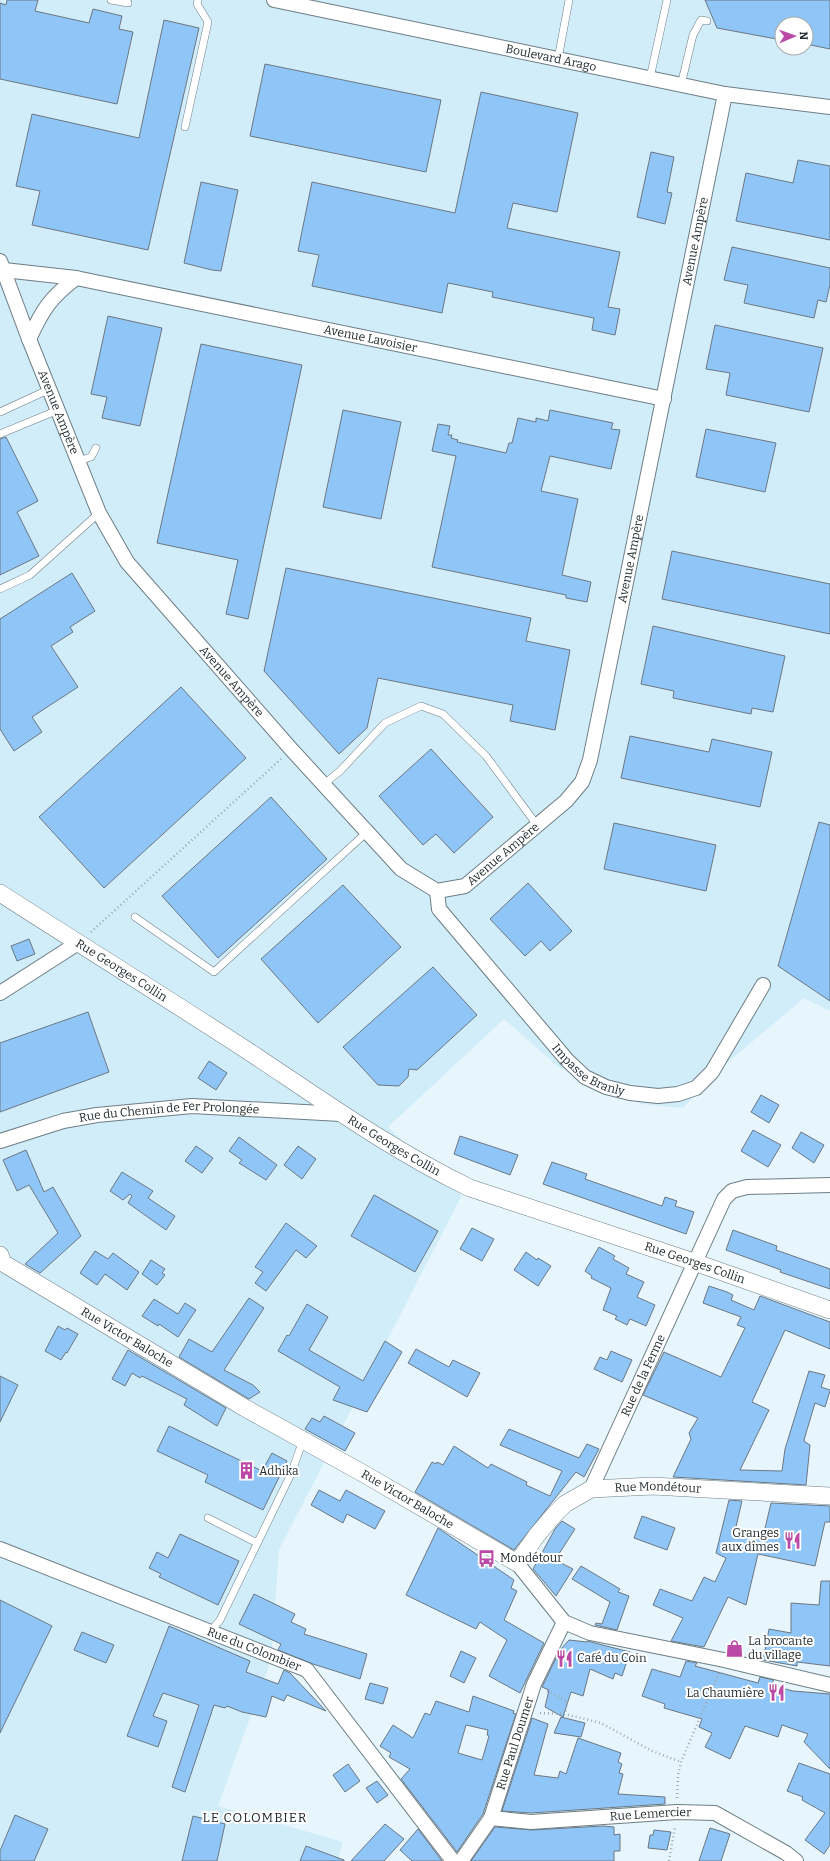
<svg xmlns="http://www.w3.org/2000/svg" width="830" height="1861" font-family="Bitter,serif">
<rect width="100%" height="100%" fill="#e7f6fd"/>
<path fill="#d1edf9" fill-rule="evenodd" d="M0 0H830V1011L804 998 720 1069 683 1108 641 1104 560 1068 504 1019 388 1127 462 1195 279 1550 271 1660 218 1806 343 1842 337 1861H0ZM782 24H806V48H782Z"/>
<path fill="#90c6f7" stroke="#6b7783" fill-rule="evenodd" d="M7 0H38L35 11 89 23 93 9 122 16 119 29 133 32 117 104 0 79V3L6 5Z
M705 0H830V49L806 44V24H782V40L717 28Z
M164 20 199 28 148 250 32 225 40 191 16 186 32 114 139 138Z
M265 64 441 100 426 172 250 136Z
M481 92 578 113 557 212 513 203 507 228 620 252 608 307 620 309 615 335 592 330 594 318 492 297 493 292 448 283 442 313 312 286 319 255 298 251 312 182 455 213Z
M651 152 674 157 667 192 672 193 665 224 637 217Z
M798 160 830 166V240L736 221 746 173 793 183Z
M201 182 238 190 221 271 212 270 184 263Z
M732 247 830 268V285L826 302 818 300 814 318 744 303 748 285 724 280Z
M108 316 162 328 140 426 102 418 107 397 91 394Z
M715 325 823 348 809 412 726 395 730 373 706 369Z
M201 344 302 365 248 619 226 614 238 560 157 543Z
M343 410 401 422 381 519 323 507Z
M550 410 613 423 611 429 620 430 611 469 550 456 541 491 578 499 562 575 591 582 587 602 566 598V595L432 567 456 456 432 451 438 424 450 426 448 435H452L451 438 458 440 457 442 506 453 509 443H512L518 418 536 422V418L548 421Z
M706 429 776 443 765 492 696 477Z
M6 437 38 501 17 512 39 556 0 575V439Z
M672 551 830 584V634L662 599Z
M286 568 531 618 526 641 570 650 555 730 510 721 513 705 378 678 367 728 339 754 264 671Z
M72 573 95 611 70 627 73 632 51 646 78 687 32 717 42 732 14 751 0 729V619Z
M653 626 785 656 773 712 752 708 751 714 673 698 674 691 641 684Z
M181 687 246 758 104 888 39 817Z
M630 736 709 752 712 739 772 752 760 807 621 778Z
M431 749 493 817 454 853 436 834 423 845 379 796Z
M271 797 327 859 218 958 162 896Z
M819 822 830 825V1001L778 966Z
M614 823 716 845 706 891 604 869Z
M528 883 572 931 550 951 541 941 525 956 490 919Z
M343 885 401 947 318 1023 261 959Z
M29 939 35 954 17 961 11 946Z
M433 967 477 1015 417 1070 409 1069 408 1077 399 1086 378 1085 343 1047Z
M88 1012 109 1072 0 1112V1043Z
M209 1061 227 1073 216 1090 198 1078Z
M761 1095 779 1105 769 1123 751 1112Z
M753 1130 781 1145 768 1167 741 1151Z
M801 1132 824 1145 814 1163 792 1148Z
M460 1136 518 1155 510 1175 454 1154Z
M239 1137 277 1165 266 1180 239 1163 242 1160 229 1151Z
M196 1146 213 1158 202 1173 185 1161Z
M298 1146 316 1159 302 1179 284 1165Z
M26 1150 44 1192 53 1187 81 1236 40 1273 25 1264 58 1233 29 1185 17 1191 3 1160Z
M552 1162 587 1174 585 1179 662 1206 665 1197 677 1201 675 1206 694 1212 686 1234 543 1184Z
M122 1172 153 1191 148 1198 175 1216 166 1230 128 1203 132 1196 130 1194 123 1200 110 1191Z
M374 1195 438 1231 415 1272 351 1236Z
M286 1223 317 1246 306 1258 296 1250 266 1291 255 1283 263 1272 255 1267Z
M472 1228 494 1239 482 1261 460 1249Z
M733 1230 777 1246 776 1250 830 1269V1289L780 1272 781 1270 726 1250Z
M599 1247 615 1256 613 1259 629 1268 626 1274 644 1282 637 1297 655 1305 646 1326 630 1319 627 1325 615 1319 617 1316 603 1310 611 1288 591 1278 592 1276 585 1271Z
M95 1251 108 1259 113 1253 139 1272 127 1290 105 1274 97 1285 80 1273Z
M526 1252 537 1260 538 1258 551 1266 538 1286 514 1270Z
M151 1260 165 1269 162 1273 165 1275 157 1285 142 1274Z
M709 1286 727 1292 733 1295 731 1300 754 1310 760 1296 830 1322V1349L785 1330 752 1402 769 1410 740 1470 782 1471 785 1449 809 1371 825 1375 821 1387 830 1390V1391L825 1407 815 1403 804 1440 805 1442 810 1445 806 1485 673 1477 691 1439 689 1433 698 1418 643 1395 664 1352 721 1377 745 1328 737 1325 741 1317 703 1303Z
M249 1298 264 1308 224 1370 253 1385 260 1392 249 1399 179 1357 189 1339 212 1352Z
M154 1299 178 1314 185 1303 196 1310 178 1337 159 1324 158 1326 142 1316Z
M307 1304 328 1317 309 1350 363 1381 385 1341 402 1352 367 1412 333 1400 340 1387 278 1351 287 1335 289 1336Z
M58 1326 65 1330 67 1328 78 1334 67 1353 66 1352 61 1360 45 1351Z
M416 1349 449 1367 453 1360 480 1373 467 1397 408 1363Z
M128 1350 226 1408 217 1426 184 1405 187 1399 142 1376 140 1378 132 1373 125 1386 112 1379Z
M611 1351 632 1360 622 1382 594 1369 600 1357 607 1360Z
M0 1376 18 1385 0 1422Z
M324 1416 355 1433 345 1451 305 1429 312 1418 320 1422Z
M169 1426 262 1471 272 1453 287 1461 263 1510 205 1482 208 1475 157 1451Z
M509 1429 579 1458 587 1444 599 1449 584 1477 576 1472 514 1550 415 1492 432 1462 436 1464 437 1462 443 1465 454 1446 488 1468 491 1464 527 1482 526 1485 550 1496 562 1471 500 1445Z
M319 1490 340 1501 346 1490 385 1511 375 1529 347 1514 343 1523 311 1505Z
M729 1500 742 1501 735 1531 763 1537 771 1503 830 1506V1522H825L815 1566 758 1554 746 1605 728 1597 704 1647 671 1641 683 1618 653 1605 660 1589 692 1601 704 1577 715 1582 726 1558 716 1553Z
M642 1516 675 1528 667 1550 634 1538Z
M562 1521 575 1529 555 1560 573 1569 556 1596 533 1569 555 1529Z
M438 1528 514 1580 511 1588 517 1591 504 1620 544 1643 520 1693 489 1676 507 1640 480 1622 476 1629 406 1595Z
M180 1534 239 1561 218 1605 159 1577 161 1574 149 1568 157 1552 168 1558Z
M581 1566 620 1589 618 1592 629 1596 617 1630 595 1625 596 1623 602 1624 610 1602 572 1579Z
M821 1581H830V1666L797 1662V1666L763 1660 769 1629 791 1633V1603L819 1605Z
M254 1594 295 1614 291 1622 306 1629 304 1634 367 1654 360 1679 313 1664 278 1650 281 1644 239 1624Z
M0 1600 52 1626 0 1733Z
M169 1626 250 1661 246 1672 278 1684 284 1670 290 1673 326 1711 287 1695 284 1701 272 1696 266 1717 242 1712 227 1706 225 1708 214 1705 185 1792 172 1787 199 1705 163 1693 153 1716 167 1721 158 1747 127 1736Z
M82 1632 114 1645 106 1663 74 1650Z
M569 1640 587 1642V1641L630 1652 622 1676 615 1673 613 1679 590 1669 583 1696 571 1692 563 1717 545 1707 549 1690 542 1687 560 1650Z
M461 1651 476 1658 464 1683 450 1676Z
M686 1661 697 1663 695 1666 758 1683 760 1677 774 1680 770 1685 793 1691 830 1694V1769L804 1742 808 1734 782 1725 778 1737 745 1726 730 1759 705 1747 712 1733 699 1727 702 1719 664 1708 665 1704 642 1696 652 1669 680 1677Z
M370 1683 388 1688 383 1704 365 1699Z
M473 1696 514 1711 513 1713 516 1714 483 1814 457 1852 401 1779 410 1769 389 1757 391 1753 380 1746 393 1725 413 1738 425 1713 430 1715 436 1701 469 1712ZM466 1725 488 1730 487 1735 489 1736 482 1760 458 1753Z
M561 1717 585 1723 581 1737 554 1733Z
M532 1718 548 1724 534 1775 558 1778 560 1771 566 1774 578 1738 621 1753 618 1762 622 1764 619 1773 623 1774 618 1794 665 1797V1804L531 1813 502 1811Z
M799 1763 830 1774V1845L824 1854 805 1840 825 1813 802 1800 803 1797 787 1791Z
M348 1764 360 1781 345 1792 333 1775Z
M377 1781 388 1795 377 1803 366 1788Z
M15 1815 48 1829 34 1861H0V1851Z
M193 1816 225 1824 217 1861H182Z
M385 1824 404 1839 384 1861H351Z
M603 1826 614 1827V1835L620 1834V1851H614V1861H471L495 1827 532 1830Z
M710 1828 730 1834 721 1861H699Z
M418 1829 442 1861H412L400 1850Z
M654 1830 671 1832 667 1850 648 1848 650 1835H653Z
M306 1846 344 1860V1861H300Z"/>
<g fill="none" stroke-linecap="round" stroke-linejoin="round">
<defs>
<path id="service" d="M111 0 128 3
M558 59 569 0
M650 78 667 0
M681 85 693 35 701 20 707 21
M185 127 208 22 197 4 198 0
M0 412 50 389
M0 434 58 410
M78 461 91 457 96 448
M0 589 30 575 99 513
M324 784 340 771 385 723 421 706 443 714 486 756 537 825
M135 917 214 972 367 832
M208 1518 257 1543
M210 1632 220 1620 291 1474 303 1440"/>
<g id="minor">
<path id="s1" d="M274 0 725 94 830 107"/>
<path id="s2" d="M0 261 29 339 99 513 127 562 291 749 401 869 437 891 465 886 566 801 582 782 590 760 725 94"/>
<path id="s3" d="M4 270 76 278 664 399"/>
<path d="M29 339C43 309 50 298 76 278"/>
<path id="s4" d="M437 891 439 909 567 1060 585 1077 606 1087 630 1093 658 1096 678 1094 696 1088 712 1072 763 985"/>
<path d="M0 993 78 943"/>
<path id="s5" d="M0 1141 63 1121 97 1115 192 1106 341 1114"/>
<path id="s6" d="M591 1489 724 1199 732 1191 747 1187 830 1185"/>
<path id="s7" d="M0 1549 307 1670 453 1861"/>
<path d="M517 1563 564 1622 590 1633 724 1660 830 1685"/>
<path id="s8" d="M491 1818 531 1822 677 1812 715 1813 786 1853 796 1861"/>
<path id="s9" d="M461 1861 491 1818 534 1684 564 1622"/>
</g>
<g id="tertiary">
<path id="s10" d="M0 893C85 948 172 1001 257 1057 326 1103 395 1152 470 1188L694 1262 830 1310"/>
<path id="s11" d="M0 1255 3 1263 245 1408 366 1475 517 1563 537 1535 554 1515 565 1504 591 1489 653 1486 830 1496"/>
</g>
</defs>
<use href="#service" stroke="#6d7e85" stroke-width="8"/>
<use href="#minor" stroke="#6d7e85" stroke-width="16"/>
<use href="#tertiary" stroke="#6d7e85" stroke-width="18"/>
<path stroke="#9eaaaf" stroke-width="2.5" stroke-dasharray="1 3" stroke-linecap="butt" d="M91 932 281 759
M547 1691 567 1701 565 1714
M540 1713 565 1714 601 1723 652 1751 681 1762
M677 1798 678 1775 681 1762 719 1673
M669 1861 675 1827"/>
<use href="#service" stroke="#fff" stroke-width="7"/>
<use href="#minor" stroke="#fff" stroke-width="14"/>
<use href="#tertiary" stroke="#fff" stroke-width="17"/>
</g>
<defs>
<symbol id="building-bare" viewBox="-9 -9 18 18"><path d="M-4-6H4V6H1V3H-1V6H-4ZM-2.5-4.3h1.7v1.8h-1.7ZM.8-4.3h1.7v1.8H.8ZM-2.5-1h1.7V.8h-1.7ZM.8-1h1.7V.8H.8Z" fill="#ba4aa6" stroke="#fff" stroke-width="2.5" paint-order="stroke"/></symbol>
<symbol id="restaurant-bare" viewBox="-9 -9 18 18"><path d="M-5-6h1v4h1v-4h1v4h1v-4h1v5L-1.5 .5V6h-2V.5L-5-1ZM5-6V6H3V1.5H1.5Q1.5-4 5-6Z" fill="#ba4aa6" stroke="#fff" stroke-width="2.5" paint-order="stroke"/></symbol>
<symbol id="bus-bare" viewBox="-9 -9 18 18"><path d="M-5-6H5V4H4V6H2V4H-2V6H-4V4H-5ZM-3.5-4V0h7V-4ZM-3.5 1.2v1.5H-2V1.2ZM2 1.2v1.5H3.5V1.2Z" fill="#ba4aa6" stroke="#fff" stroke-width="2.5" paint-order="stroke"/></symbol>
<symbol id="shop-bare" viewBox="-9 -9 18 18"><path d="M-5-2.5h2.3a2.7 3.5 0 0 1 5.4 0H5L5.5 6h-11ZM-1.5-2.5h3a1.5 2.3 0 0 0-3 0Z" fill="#ba4aa6" stroke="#fff" stroke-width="2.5" paint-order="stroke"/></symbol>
</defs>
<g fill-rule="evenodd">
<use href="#building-bare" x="234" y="1458" width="25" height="25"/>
<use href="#restaurant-bare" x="780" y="1528" width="25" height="25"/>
<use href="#bus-bare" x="474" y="1546" width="25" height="25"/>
<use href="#shop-bare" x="722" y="1636" width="25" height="25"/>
<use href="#restaurant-bare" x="552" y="1646" width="25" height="25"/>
<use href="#restaurant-bare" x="764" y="1680" width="25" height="25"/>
</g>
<g text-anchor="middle" stroke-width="4" stroke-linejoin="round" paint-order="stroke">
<g font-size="12" fill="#242b2e" stroke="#fff">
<text dy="4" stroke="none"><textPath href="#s1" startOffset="283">Boulevard Arago</textPath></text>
<text dy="4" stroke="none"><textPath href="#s2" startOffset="1519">Avenue Ampère</textPath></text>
<text dy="4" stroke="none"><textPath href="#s3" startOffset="373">Avenue Lavoisier</textPath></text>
<text dy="4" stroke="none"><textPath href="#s2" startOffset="162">Avenue Ampère</textPath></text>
<text dy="4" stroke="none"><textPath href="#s2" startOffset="1195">Avenue Ampère</textPath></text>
<text dy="4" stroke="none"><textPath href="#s2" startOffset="486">Avenue Ampère</textPath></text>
<text dy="4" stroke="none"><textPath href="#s2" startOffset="859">Avenue Ampère</textPath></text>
<text dy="4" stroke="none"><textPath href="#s10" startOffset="144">Rue Georges Collin</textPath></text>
<text dy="4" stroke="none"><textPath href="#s4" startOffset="240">Impasse Branly</textPath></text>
<text dy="4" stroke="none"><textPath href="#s5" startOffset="173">Rue du Chemin de Fer Prolongée</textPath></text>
<text dy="4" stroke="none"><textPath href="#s10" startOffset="468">Rue Georges Collin</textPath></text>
<text dy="4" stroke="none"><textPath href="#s10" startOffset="792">Rue Georges Collin</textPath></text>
<text dy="4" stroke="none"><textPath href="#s11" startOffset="153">Rue Victor Baloche</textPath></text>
<text dy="4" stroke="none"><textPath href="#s6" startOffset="125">Rue de la Ferme</textPath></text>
<text dy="4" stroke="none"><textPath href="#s11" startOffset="777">Rue Mondétour</textPath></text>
<text dy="4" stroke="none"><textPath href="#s11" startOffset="477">Rue Victor Baloche</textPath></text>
<text dy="4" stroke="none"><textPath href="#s7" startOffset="273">Rue du Colombier</textPath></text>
<text dy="4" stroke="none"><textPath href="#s9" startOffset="131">Rue Paul Doumer</textPath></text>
<text dy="4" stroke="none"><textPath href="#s8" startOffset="160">Rue Lemercier</textPath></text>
</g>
<g font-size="12" fill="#242b2e" stroke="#fff" text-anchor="start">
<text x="259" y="1475">Adhika</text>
<text x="779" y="1537" text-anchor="end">Granges<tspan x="779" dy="14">aux dîmes</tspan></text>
<text x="500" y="1562">Mondétour</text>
<text x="748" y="1645">La brocante<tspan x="748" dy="14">du village</tspan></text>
<text x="577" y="1662">Café du Coin</text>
<text x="764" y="1697" text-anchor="end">La Chaumière</text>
</g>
<g font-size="13" letter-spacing="1" fill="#242b2e" stroke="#fff">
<text x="255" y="1822">LE COLOMBIER</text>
</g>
</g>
<g transform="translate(794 36) rotate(88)"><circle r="19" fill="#ffffff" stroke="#a7aaab"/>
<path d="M0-3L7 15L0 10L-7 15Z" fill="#ba4aa6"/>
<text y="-6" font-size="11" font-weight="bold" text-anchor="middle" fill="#242b2e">N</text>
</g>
</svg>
